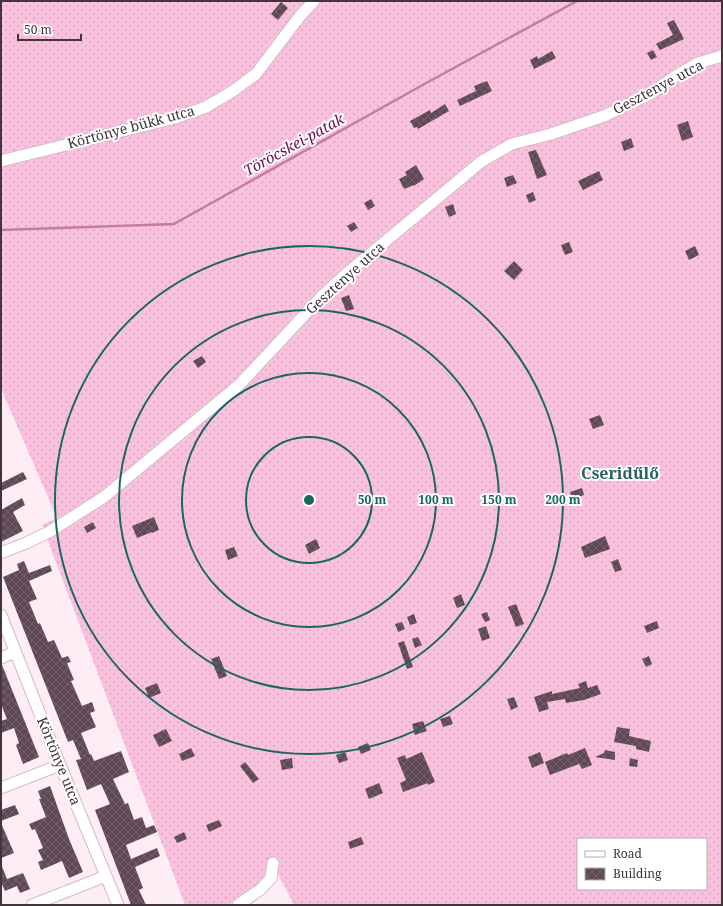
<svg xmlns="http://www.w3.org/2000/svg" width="723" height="906" font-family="'Noto Serif',serif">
<defs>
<pattern id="garden-dots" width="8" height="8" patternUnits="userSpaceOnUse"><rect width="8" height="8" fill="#fac1de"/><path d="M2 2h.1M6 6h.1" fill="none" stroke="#d7a6bf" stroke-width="1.8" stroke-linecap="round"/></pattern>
<pattern id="building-cross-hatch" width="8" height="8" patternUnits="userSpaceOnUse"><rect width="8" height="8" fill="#604955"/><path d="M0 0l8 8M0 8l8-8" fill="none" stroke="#74616b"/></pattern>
</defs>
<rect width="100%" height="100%" fill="#ffedf6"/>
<path fill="url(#garden-dots)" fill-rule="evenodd" d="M1 1H722V905H294L277 872 228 905H185L42 525 57 518 2 391H1ZM578 839H706V889H578Z"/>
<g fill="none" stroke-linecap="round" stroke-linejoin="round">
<path stroke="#c67ba4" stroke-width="2.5" d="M1 230 174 224 428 82 577 1"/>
</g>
<path fill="url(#building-cross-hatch)" d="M281 2 288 8 278 20 271 14Z
M674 20 684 39 660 50 656 44 673 35 667 23Z
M653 50 657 57 651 60 647 53Z
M552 51 556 58 534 69 530 60 537 56 538 59Z
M487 81 492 91 460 106 457 100 476 91 474 86Z
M445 104 449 111 418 129 417 127 414 128 410 121 430 110 431 113Z
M688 121 693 137 682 141 677 125Z
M631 138 634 147 624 151 621 142Z
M536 150 547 175 537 179 528 152Z
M416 165 424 179 414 186V185L404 189 399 179 407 175 405 172Z
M599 171 603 180 583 190 578 181Z
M513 175 517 183 507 187 504 178Z
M533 192 536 200 529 203 526 195Z
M371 199 375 206 368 210 364 203Z
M453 204 456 214 449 217 445 207Z
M354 222 358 228 351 232 347 226Z
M569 242 573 252 565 255 561 245Z
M695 246 699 255 689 260 685 251Z
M514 261 523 270 514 280 504 271Z
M349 295 354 309 346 311 341 298Z
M202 356 206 362 198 368 193 361Z
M600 415 604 425 593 429 589 419Z
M23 472 27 479 1 491V483Z
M582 488 584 495 572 499 570 492Z
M22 498 25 505 13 512 23 531 1 542V510Z
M154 517 159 530 152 533V532L137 538 132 526Z
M93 522 96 528 87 533 84 527Z
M605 536 610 549 585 558 581 547Z
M316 539 320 548 309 554 305 545Z
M234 547 238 556 228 560 225 550Z
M618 559 622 570 615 572 611 562Z
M24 561 29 573 50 565 52 571 29 581 37 599 29 602 38 624 40 623 48 642 54 640 62 658 68 656 71 662 67 663 74 680 71 681 82 706 92 702 95 711 90 713 96 727 81 733 90 755 91 754 94 761 121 751 129 772 113 779 125 804 128 803 134 820 142 817 146 828 154 825 157 832 126 845 131 859 157 848 160 856 135 867 143 888 139 890 146 905H131L95 810 110 804 101 784 87 790 76 760 81 759 73 740 68 742 3 577 19 570 17 564Z
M461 594 465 605 457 608 453 598Z
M516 604 524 624 516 627 508 607Z
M487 612 490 620 485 622 481 614Z
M414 614 417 623 410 625 407 617Z
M657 621 659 628 647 633 644 626Z
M402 622 405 629 398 632 395 624Z
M486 626 490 638 482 641 478 629Z
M418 637 422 645 415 648 412 639Z
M404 641 413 667 407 669 398 643Z
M219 656 227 676 219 679 211 659Z
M649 656 652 664 646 667 642 659Z
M1 665H2L39 757 23 764 16 745 19 743 14 728 1 733V721L7 719 1 704Z
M586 681 588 688 597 685 601 694 584 700 566 703 565 699 547 702 549 709 539 712 534 697 552 691V694L580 688 578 684Z
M157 683 161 693 149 698 145 688Z
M514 697 518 707 511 710 507 699Z
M450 716 453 724 443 727 440 719Z
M423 721 427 731 415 735 412 724Z
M617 727 630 729 629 736 651 741 649 752 636 749V746L614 742Z
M166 729 172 741 159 747 153 735Z
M368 743 371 750 361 754 358 747Z
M191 748 195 756 182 761 179 754Z
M585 748 592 765 582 769 579 764 550 775 545 762 567 753 568 755Z
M605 750 615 752V760L595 757 604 753Z
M345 752 348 760 339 763 336 755Z
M422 752 435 782 428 785V783L403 792 400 783 406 780 397 758 405 755 406 759Z
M540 752 544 763 532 768 528 757Z
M292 758 293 768 282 770 280 760Z
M630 758 638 760 637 767 629 766Z
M245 762 259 779 253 783 240 766Z
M379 783 383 793 369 799 365 789Z
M50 786 69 839 83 872 69 878 62 861 41 870 38 862 43 860 38 850 43 848 35 829 32 830 29 824 46 817 39 799H41L38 791Z
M15 805 19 814 1 821V810Z
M219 820 222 826 209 832 206 825Z
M1 823 14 853 1 858Z
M184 832 187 839 177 843 174 837Z
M361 837 364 844 350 849 348 842Z
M1 864 7 879 23 873 30 889 20 893 17 886 5 891 1 882Z"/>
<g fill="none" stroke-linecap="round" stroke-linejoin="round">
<defs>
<path id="minor" d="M1 161 175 118 206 107 233 91 256 74 300 16 314 1
M1 553 26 543 49 532 104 497 240 384 323 295 346 274 482 161 512 144 551 134 604 116 650 94 674 77 698 63 722 56
M1 615 60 765 118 905
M1 658 15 652
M1 788 60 765
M32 905 106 876
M238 905 261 889 271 878 273 863"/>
</defs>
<use href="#minor" stroke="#d5bac8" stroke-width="13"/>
<use href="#minor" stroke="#fff" stroke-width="11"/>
</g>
<g fill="none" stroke="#196764" stroke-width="2">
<circle cx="309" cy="500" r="63"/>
<circle cx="309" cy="500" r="127"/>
<circle cx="309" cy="500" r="190"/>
<circle cx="309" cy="500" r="254"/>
</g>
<g text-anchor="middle" stroke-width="4" stroke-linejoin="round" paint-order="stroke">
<g font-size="14" fill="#40353b" stroke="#fff">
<text transform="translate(658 87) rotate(-28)" y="5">Gesztenye utca</text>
<text transform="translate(131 127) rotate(-15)" y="5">Körtönye bükk utca</text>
<text transform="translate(345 278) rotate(-42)" y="5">Gesztenye utca</text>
<text transform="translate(59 761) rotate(68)" y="5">Körtönye utca</text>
</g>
<g font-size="15" font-style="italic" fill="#6c114d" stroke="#fff">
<text transform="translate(294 145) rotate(-29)" y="5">Töröcskei-patak</text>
</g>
<g font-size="16" font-weight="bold" fill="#286260" stroke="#fff">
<text x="620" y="479">Cseridűlő</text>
</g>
</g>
<circle cx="309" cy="500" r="6" fill="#196764" stroke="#fff" stroke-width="2"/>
<g font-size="12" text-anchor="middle" font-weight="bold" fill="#196764" stroke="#fff" stroke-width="4" stroke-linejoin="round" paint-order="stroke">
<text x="372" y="504">50 m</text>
<text x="436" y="504">100 m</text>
<text x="499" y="504">150 m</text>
<text x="563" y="504">200 m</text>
</g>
<rect width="723" height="906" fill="none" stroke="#40353b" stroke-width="4"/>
<rect x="577" y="838" width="130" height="52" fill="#ffffff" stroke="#b3aeb1"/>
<rect x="585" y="851" width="20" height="6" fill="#ffffff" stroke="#b3aeb1"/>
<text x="613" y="858" font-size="12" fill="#40353b">Road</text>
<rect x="585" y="868" width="20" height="12" fill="url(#building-cross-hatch)" stroke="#b3aeb1"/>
<text x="613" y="878" font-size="12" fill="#40353b">Building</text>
<path d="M18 34v6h63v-6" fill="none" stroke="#40353b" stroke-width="2"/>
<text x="24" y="34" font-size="12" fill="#40353b" stroke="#ffffff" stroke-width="3" paint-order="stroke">50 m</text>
</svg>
